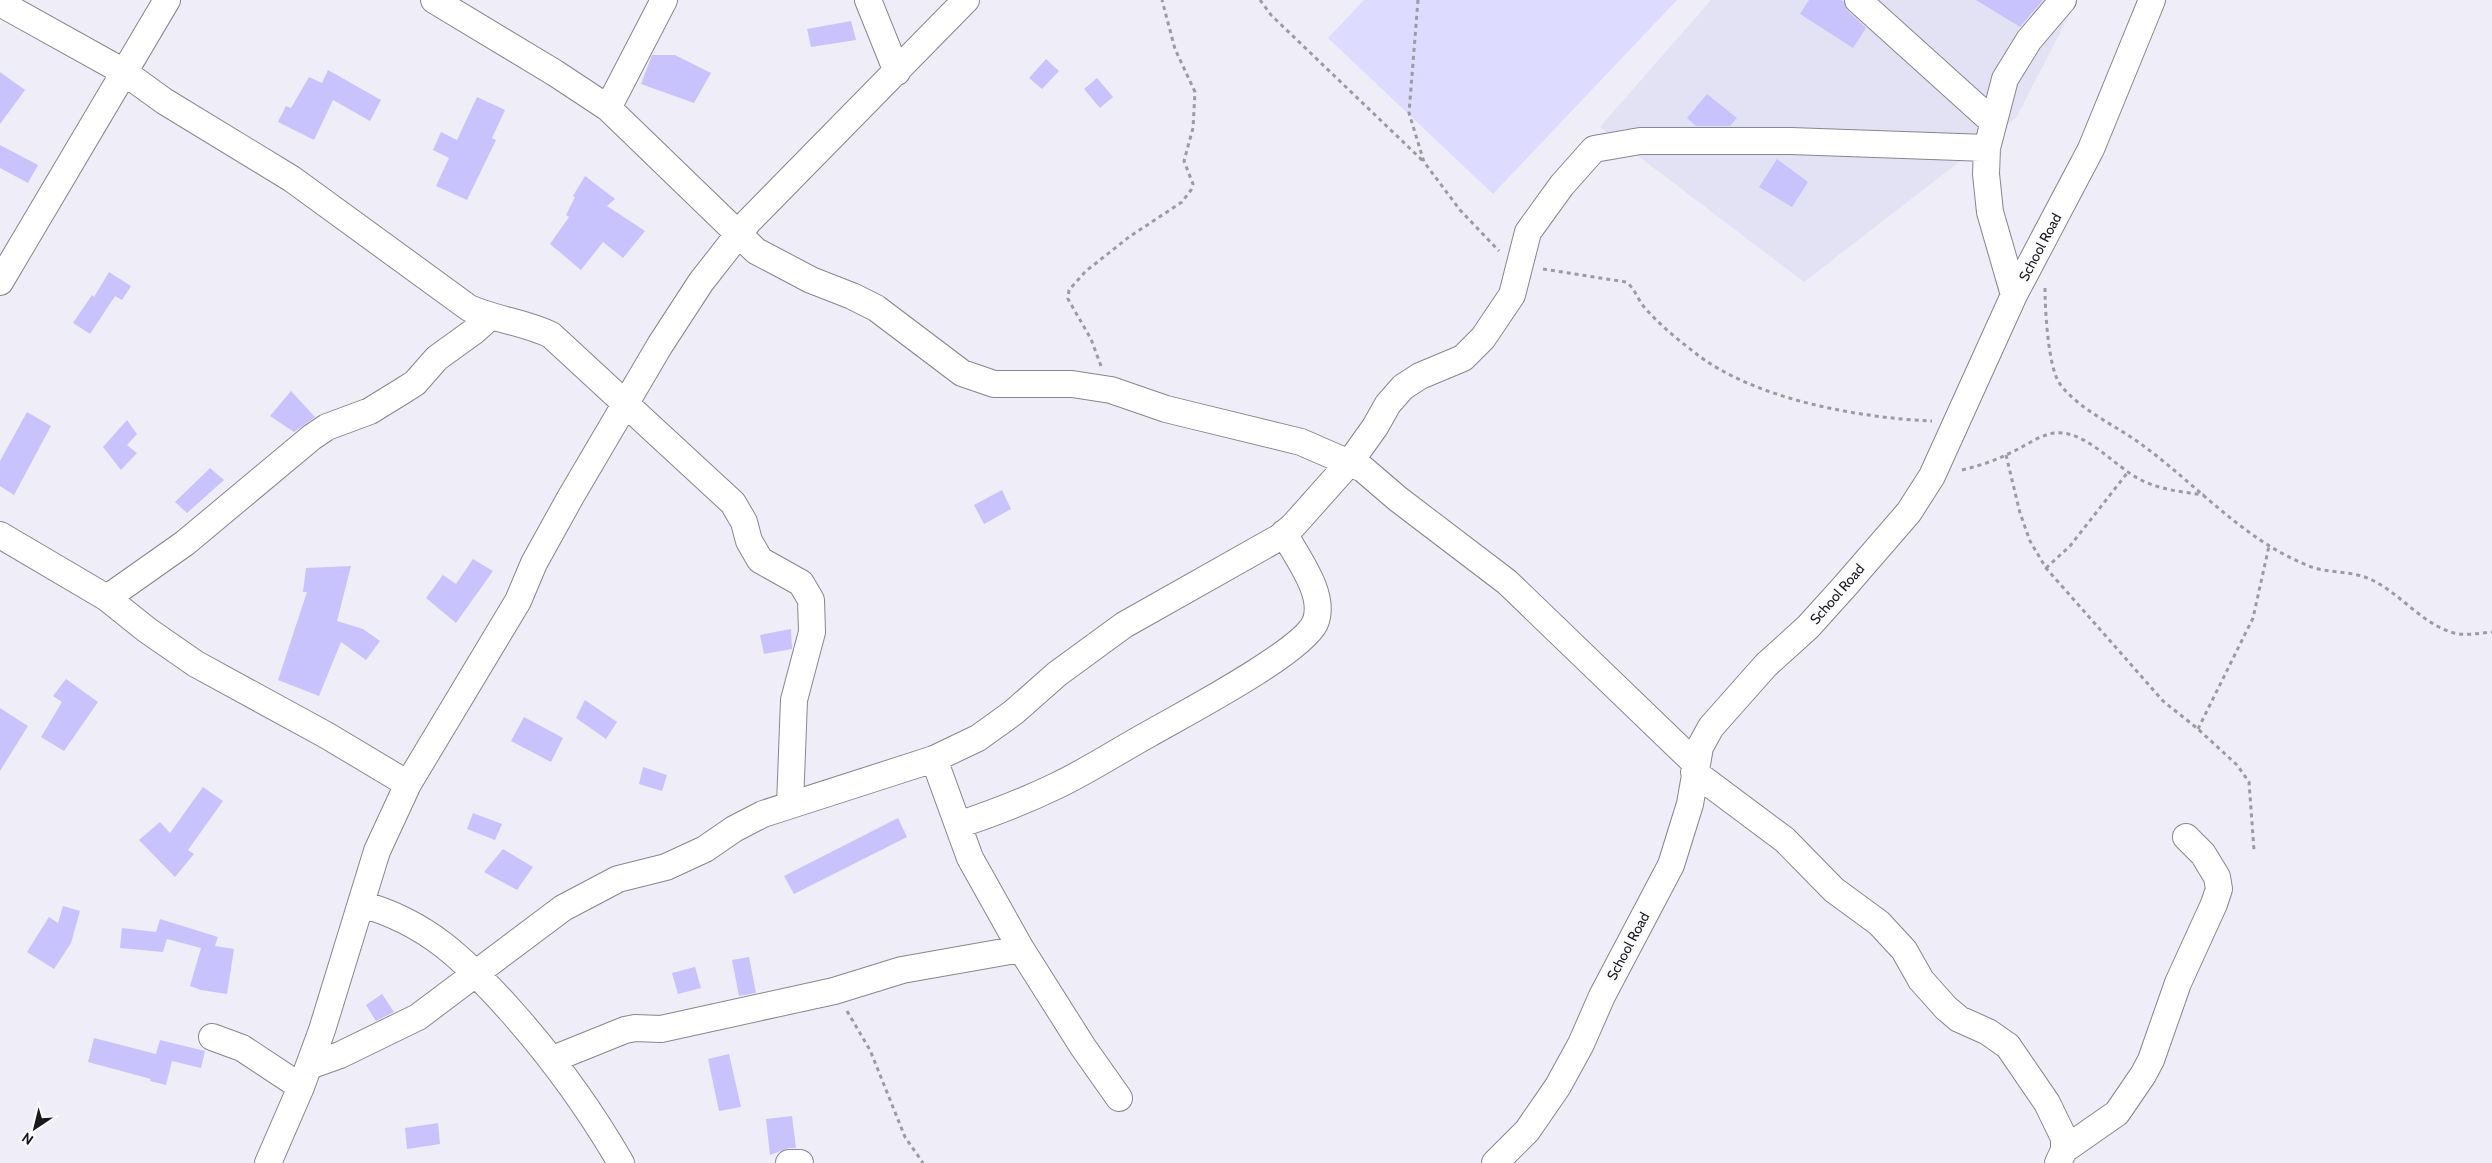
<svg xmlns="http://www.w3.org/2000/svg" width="2492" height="1163" font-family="Cabin,sans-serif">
<rect width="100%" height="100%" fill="#eeedf8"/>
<path fill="#e3e2f4" d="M1711 0H2077L2016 118 1804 282 1600 127Z"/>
<path fill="#dddbff" d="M1364 0H1677L1493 194 1328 38Z"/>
<path fill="#c8c3fc" d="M1809 0H1841L1844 2 1848 11 1866 28 1853 48 1800 14Z
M1976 0H2043L2020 27Z
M851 21 856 40 811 47 807 29Z
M652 55H675L711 73 694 103 641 84Z
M1046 59 1059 71 1042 89 1029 78Z
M328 70 381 100 370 121 333 100 314 140 278 122 286 106 291 108 309 77 322 83Z
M0 72 25 90 0 124Z
M1097 78 1113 97 1100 108 1084 89Z
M1707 94 1737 118 1730 126H1696L1687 118Z
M477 97 505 110 492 138 496 140 467 200 436 186 449 158 433 150 441 132 457 140Z
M0 145 38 165 28 183 0 168Z
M1777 159 1808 182 1792 207 1759 187Z
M585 176 615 199 607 206 645 231 623 258 603 242 581 270 550 244 569 217 566 215 575 197 573 196Z
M109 272 131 286 122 300 115 296 90 334 73 323 92 295 94 297Z
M291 391 315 417 294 432 270 416Z
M27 412 51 426 14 495 0 486V461Z
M127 420 137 434 127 445 137 453 121 470 103 447Z
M210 468 224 480 187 513 175 502Z
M1002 490 1011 509 984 524 974 505Z
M473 559 493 571 456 623 426 598 443 575 456 584Z
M351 566 337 621 363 629 380 641 366 660 341 642 319 696 278 680 307 592H303L306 568Z
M791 629 792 649 764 654 760 635Z
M66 679 98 702 64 751 41 737 62 702 53 696Z
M585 700 617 722 606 739 576 718Z
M0 708 28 726 0 771Z
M524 717 563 738 551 762 511 741Z
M643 767 667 775 662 791 639 784Z
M203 787 223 801 188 850 194 854 175 877 139 840 160 822 170 833Z
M473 813 502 824 495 840 467 829Z
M898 818 907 837 794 894 784 876Z
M503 849 533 867 517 890 484 872Z
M63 906 80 911 71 943 54 969 27 952 49 917 58 923Z
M160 919 218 937 215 946 234 949 227 994 201 990 190 986 201 948 167 939 163 952 120 948 122 928 156 932Z
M749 957 756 993 739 996 732 960Z
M695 967 701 988 678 994 672 973Z
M382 994 394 1012 376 1021 366 1005Z
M94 1038 156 1054 160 1040 205 1051 201 1068 172 1061 166 1085 150 1081 151 1079 88 1062Z
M729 1054 741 1107 719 1111 708 1059Z
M792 1116 796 1148H789L770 1155 766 1119Z
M438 1123 440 1144 407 1149 405 1128Z"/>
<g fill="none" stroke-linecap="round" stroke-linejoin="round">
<defs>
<path id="minor" d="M434 0 555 73 608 108 756 251 811 280 852 296 876 308 962 373 994 384H1072L1111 390 1166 409 1301 442 1363 469 1398 499 1507 582 1696 764
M868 0 897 72
M1858 0 1992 121
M0 3 124 72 164 101 292 179 469 308C496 320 524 322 551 335L733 503 744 522 749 541 760 560 801 583 811 600 812 632 794 700 790 805
M608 108 664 0
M0 282 167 0
M2014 295 1990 212 1986 174 1987 148 2005 79 2029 40 2063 0
M0 535 107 598 147 630 196 664 326 735 408 784
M107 598 185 543 312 437 327 427 370 411 404 390 415 383 437 358 473 332 490 317
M934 759 970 858 1021 949 1083 1047 1119 1098
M1694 772 1785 840 1834 890 1879 923 1904 950 1921 980 1946 1008 1959 1019 1988 1032 2008 1046 2047 1103 2064 1138V1150L2058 1163
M958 825C991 814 1025 801 1056 786 1088 771 1118 751 1149 734 1182 715 1301 653 1315 623 1327 595 1297 558 1284 533
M361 904C427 922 465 960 510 1010 552 1057 589 1108 621 1163
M212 1037 242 1048 301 1087
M553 1059 625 1030 635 1028 661 1029 834 991 902 970 1021 949
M309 1066 340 1055 418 1017 563 908 618 879 666 867 705 849 734 829 763 814 934 759 978 738 1014 712 1057 674 1124 625 1280 537 1293 526 1350 462 1375 427 1388 404 1403 387 1420 376 1463 358 1483 338 1512 295 1528 232 1562 185 1594 149 1640 141H1791L1987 148
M2064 1150 2117 1113 2143 1075 2151 1060 2178 983 2214 904 2219 889 2217 877 2203 854 2186 837
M268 1163 301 1087 322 1030 377 851 408 784 518 601 534 563 570 498 660 345 701 282 748 222 966 0
M789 1163H800
M1495 1163 1527 1131 1558 1086 1581 1044 1602 996 1671 865 1690 804 1700 747 1711 727 1766 665 1808 627 1845 586 1909 512 1932 476 2014 295 2091 149 2152 0"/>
</defs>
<use href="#minor" stroke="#878690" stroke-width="28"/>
<path stroke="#9c9ba3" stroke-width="3" stroke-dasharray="4 4" stroke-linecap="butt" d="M1260 0 1271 15 1423 161
M1418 0 1409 113 1424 162 1460 210 1499 251
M1543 269 1626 282C1635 288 1638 301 1646 309 1660 325 1677 339 1694 352 1752 399 1859 418 1932 421
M2045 288C2045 309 2048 368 2060 384 2080 411 2118 426 2145 447 2199 487 2245 541 2309 566 2329 574 2352 570 2372 580 2401 594 2422 624 2454 633 2467 636 2479 633 2492 632
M1101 366 1091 339 1068 299 1069 290 1086 271 1129 237 1182 202 1191 190 1193 184 1184 161 1193 128 1195 92 1175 49 1162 0
M2006 455 2020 513 2030 541 2046 568 2163 701 2198 729 2237 765 2249 782 2254 850
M1962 470C1978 466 1994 461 2008 454 2022 448 2035 438 2049 434 2082 425 2113 466 2141 480 2161 490 2183 492 2204 495
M2046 568 2070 546 2128 472
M2198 729 2253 618 2269 546
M847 1011 870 1050 905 1137 923 1163"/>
<use href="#minor" stroke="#fff" stroke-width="26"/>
</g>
<g text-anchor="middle" stroke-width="5" stroke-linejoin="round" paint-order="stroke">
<g font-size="14" fill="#18171b" stroke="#fcfbfe">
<text transform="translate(2040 247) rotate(-62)" y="5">School Road</text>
<text transform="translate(1837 594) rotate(-49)" y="5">School Road</text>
<text transform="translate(1628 946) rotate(-62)" y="5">School Road</text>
</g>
</g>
<g transform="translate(35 1128) rotate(215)" stroke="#fcfbfe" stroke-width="4" paint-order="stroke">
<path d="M0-4L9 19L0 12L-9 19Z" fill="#18171b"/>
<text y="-8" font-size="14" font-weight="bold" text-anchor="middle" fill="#18171b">N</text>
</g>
</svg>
